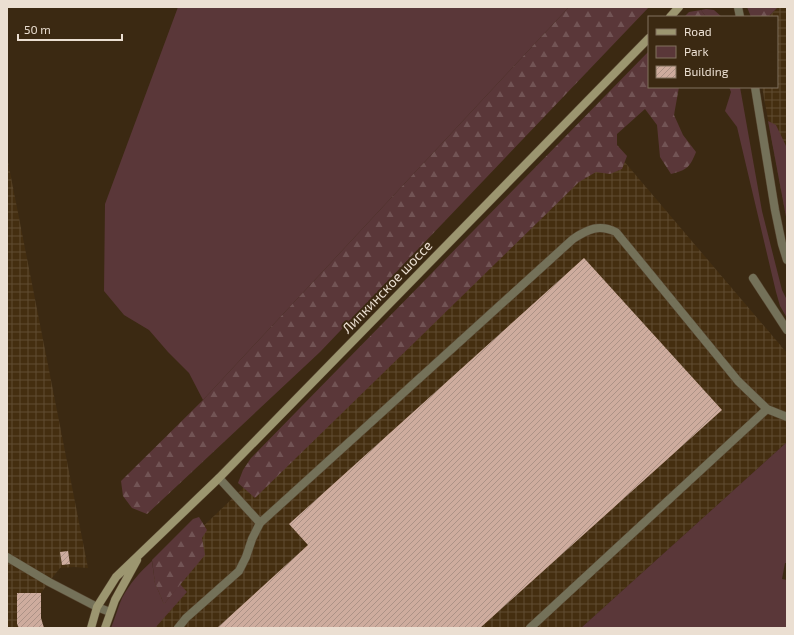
<svg xmlns="http://www.w3.org/2000/svg" width="794" height="635" font-family="'Exo 2',sans-serif">
<defs>
<pattern id="industrial-grid" width="8" height="8" patternUnits="userSpaceOnUse"><rect width="8" height="8" fill="#442e10"/><path d="M0 4h8M4 0v8" fill="none" stroke="#5f4c32"/></pattern>
<pattern id="forest-firs" width="22" height="20" patternUnits="userSpaceOnUse"><rect width="22" height="20" fill="#5a3739"/><path d="M5 1l3.5 6h-7zM16 11l3.5 6h-7z" fill="#725455"/></pattern>
<pattern id="building-hatch" width="6" height="6" patternUnits="userSpaceOnUse"><rect width="6" height="6" fill="#ceac9e"/><path d="M-1 1l2-2M0 6l6-6M5 7l2-2" fill="none" stroke="#ac9286"/></pattern>
</defs>
<rect width="100%" height="100%" fill="#3b2912"/>
<path fill="url(#industrial-grid)" d="M778 7H787V222L762 87H777V17H768Z
M600 133 787 353V442L581 628H119L133 593 235 496Z
M7 157 88 568 74 567 60 568 49 582 41 593V618L44 628H7Z"/>
<path fill="#5a3739" d="M178 7H569L203 400 189 373 168 352 149 330 124 315 104 291 105 204Z
M706 9 714 10 722 17H706L701 10Z
M729 87H740L762 211 782 290 787 300V318L780 306 776 292 737 127 725 111 731 92Z
M768 121 776 125 787 148V222Z
M787 442V563H785L782 579 787 580V628H581Z
M152 561 155 583 164 604 180 584 187 592 155 628H111C115 618 118 607 122 598 130 583 140 572 152 561Z"/>
<path fill="url(#forest-firs)" d="M569 7H649L320 352 147 514 132 508 123 496 121 481 203 400Z
M747 7H778L768 17H751Z
M701 10 706 17H684L689 12Z
M649 51V87H679L674 115 683 135 696 152C690 167 687 170 671 174L660 157 657 125 645 109 617 134V145L627 156 622 169 610 174 596 172 579 182 255 498 238 483 243 470 251 458Z
M199 517 207 530 202 538 205 555 164 604 155 583 152 560 193 519Z"/>
<path fill="url(#building-hatch)" d="M584 258 722 410 480 628H217L308 545 289 524Z
M68 551 70 564 62 565 60 552Z
M17 593H41V618L44 628H19L17 624Z"/>
<g fill="none" stroke-linecap="round" stroke-linejoin="round">
<defs>
<path id="lane" d="M753 278 787 330
M219 478 260 523
M7 557 49 582 97 607 110 612
M178 628 186 618 239 571 246 557 252 539 260 523 573 239C588 229 599 224 616 232L738 381 767 409 787 417
M530 628 767 409"/>
<path id="street" d="M738 7 740 17
M755 87 775 210 782 244 787 260"/>
<path id="secondary" d="M670 17 679 7
M91 628 97 607 116 577 219 478 649 38
M105 628 115 600 137 560"/>
</defs>
<use href="#lane" stroke="#574631" stroke-width="9"/>
<use href="#street" stroke="#574631" stroke-width="9"/>
<use href="#secondary" stroke="#574631" stroke-width="9"/>
<use href="#lane" stroke="#747159" stroke-width="8"/>
<use href="#street" stroke="#747159" stroke-width="8"/>
<use href="#secondary" stroke="#9c9670" stroke-width="8"/>
</g>
<g text-anchor="middle" stroke-width="4" stroke-linejoin="round" paint-order="stroke">
<g font-size="14" fill="#ebdfd2" stroke="#3b2912">
<text transform="translate(387 287) rotate(-46)" y="5">Липкинское шоссе</text>
</g>
</g>
<rect width="794" height="635" fill="none" stroke="#ebdfd2" stroke-width="16"/>
<rect x="648" y="16" width="130" height="72" fill="#3b2912" stroke="#81725f"/>
<rect x="656" y="29" width="20" height="6" fill="#9c9670" stroke="#81725f"/>
<text x="684" y="36" font-size="12" fill="#ebdfd2">Road</text>
<rect x="656" y="46" width="20" height="12" fill="#5a3739" stroke="#81725f"/>
<text x="684" y="56" font-size="12" fill="#ebdfd2">Park</text>
<rect x="656" y="66" width="20" height="12" fill="url(#building-hatch)" stroke="#81725f"/>
<text x="684" y="76" font-size="12" fill="#ebdfd2">Building</text>
<path d="M18 34v6h104v-6" fill="none" stroke="#ebdfd2" stroke-width="2"/>
<text x="24" y="34" font-size="12" fill="#ebdfd2" stroke="#3b2912" stroke-width="3" paint-order="stroke">50 m</text>
</svg>
